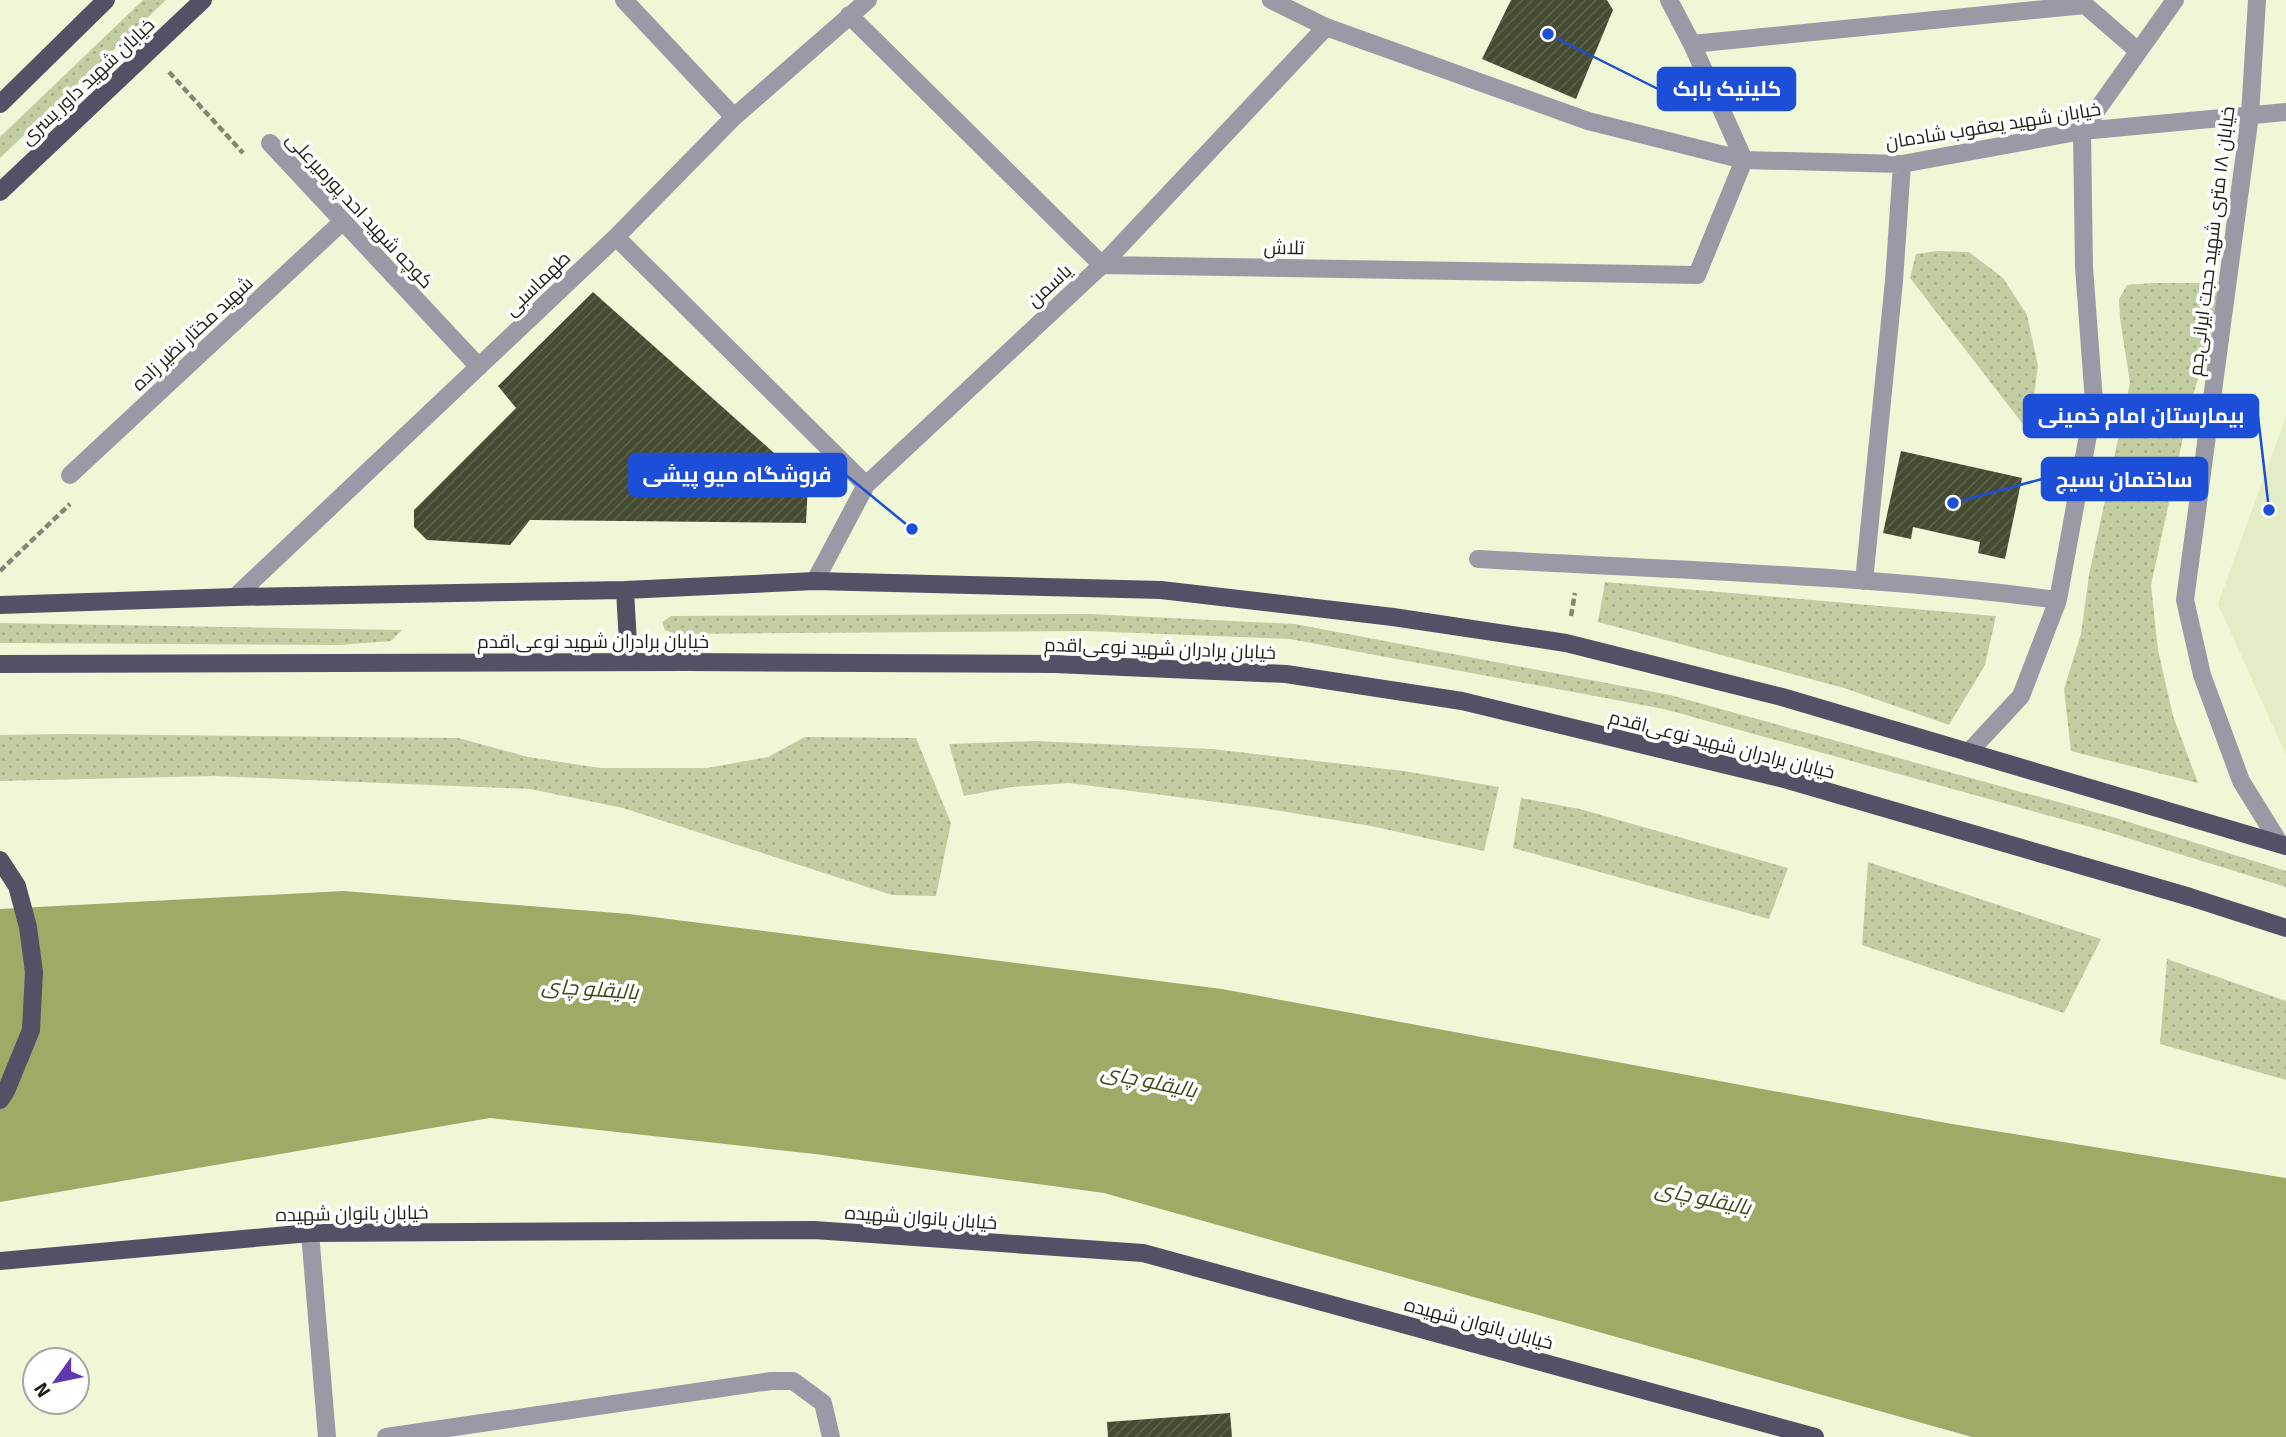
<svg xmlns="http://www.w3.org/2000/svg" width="2286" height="1437" font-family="Signika,Cairo,sans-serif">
<defs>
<pattern id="green-dots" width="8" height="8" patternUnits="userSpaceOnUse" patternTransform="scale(1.75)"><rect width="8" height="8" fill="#c3cda2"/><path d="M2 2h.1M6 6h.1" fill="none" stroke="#a7b08b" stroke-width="1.8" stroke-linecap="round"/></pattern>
<pattern id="building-hatch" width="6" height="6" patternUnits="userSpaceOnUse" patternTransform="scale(1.75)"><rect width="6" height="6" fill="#454b31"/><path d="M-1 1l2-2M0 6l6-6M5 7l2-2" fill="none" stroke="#5d624c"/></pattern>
</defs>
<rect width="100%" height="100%" fill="#eff7d7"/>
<path fill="#e3ecc5" d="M2286 416V755L2218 604Z"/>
<path fill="url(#green-dots)" d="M143 0H166L0 158V137Z
M1938 251 1969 252 2003 278 2027 315 2038 366 2029 432 1910 278 1916 254Z
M2152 283H2225L2189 410 2151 585 2158 650 2173 716 2198 783 2071 751 2064 689 2081 634 2089 575 2130 383 2120 318 2119 299 2127 285Z
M1605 582 1995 616H1996L1985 665 1949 725 1844 688 1598 622Z
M1090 614 1295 624 1670 695 2116 818 2286 871V887L2108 832 1664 709 1290 639 1086 631 676 634 665 630 662 622 671 616Z
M0 623 402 630 391 641 339 645 0 643Z
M66 734 458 738 528 757 600 768H707L768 757 805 737 916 738 951 823 936 896 892 895 623 808 530 789 214 776 0 781V735Z
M1035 741 1212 749 1404 771 1499 787 1484 851 1371 826 1263 808 1069 783 1012 787 964 796 949 744Z
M1521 798 1580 809 1788 868 1769 919 1513 848Z
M1868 862 2101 939 2064 1013 1862 945Z
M2167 959 2286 1001V1080L2160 1044Z"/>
<path fill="#9dab67" d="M344 891 629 914 1222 989 1952 1124 2286 1178V1437H1972L1104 1193 815 1154 490 1118 0 1202V909Z"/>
<path fill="url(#building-hatch)" d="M1511 0H1607L1613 10 1576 99 1482 59Z
M593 292 808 483 806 523 530 520 510 545 427 540 414 527V510L516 408 498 386Z
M1901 451 2022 478 2005 559 1978 553 1980 542 1913 527 1911 539 1883 533Z
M1230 1413 1232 1437H1108L1107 1422Z"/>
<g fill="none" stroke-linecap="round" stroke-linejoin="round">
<path stroke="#828772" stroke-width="4.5" stroke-dasharray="7 3.5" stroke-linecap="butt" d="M169 72 243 153
M0 571 70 504
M1571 616 1575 593"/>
<path stroke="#9b99a6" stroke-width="18" d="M624 0 734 117
M1271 0 1326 27 1588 121 1744 160 1902 164 2082 131 2286 112
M2257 0 2250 115 2185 600 2202 675 2241 781 2280 844
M849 15 1102 265 1697 275 1744 160 1692 44 1669 0
M1692 44 2085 5 2138 51
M270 143 479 367
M616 237 866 485
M70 475 342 222
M1478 559C1671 570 1866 575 2058 600
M815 581 866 485 1102 265 1326 27
M1864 581 1894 281 1902 164
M235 597 616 237 734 117 868 0
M1968 753 2021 696 2058 600 2094 402 2084 267 2082 131 2175 0
M310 1233 327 1437
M386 1437 771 1381H793L823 1403 831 1437"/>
<path stroke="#545066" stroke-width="18" d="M0 104 106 0
M0 192 203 0
M625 590 629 662
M0 605 235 597 625 590 815 581 1161 590 1393 617 1566 643 1782 697 2286 846
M0 664 686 662 1055 664 1286 674 1462 701 1788 780 2190 897 2286 928
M0 860 17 886 28 927 34 972 31 1030 6 1091 0 1100
M0 1261 310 1233 814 1230 1143 1253 1815 1437"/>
</g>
<g text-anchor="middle" stroke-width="7" stroke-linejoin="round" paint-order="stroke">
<g font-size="19" fill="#1d1f14" stroke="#fff">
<text transform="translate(87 81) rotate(-43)" y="7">خیابان شهید داور یسری</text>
<text transform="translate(1993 125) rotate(-9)" y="7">خیابان شهید یعقوب شادمان</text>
<text transform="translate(360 210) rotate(47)" y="7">کوچه شهید احد پورمیرعلی</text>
<text transform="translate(2211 241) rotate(-83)" y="7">خیابان ۱۸ متری شهید حجت ایرانی‌جم</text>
<text transform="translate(1284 247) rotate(1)" y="7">تلاش</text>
<text transform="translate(537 283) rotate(-44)" y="7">طهماسبی</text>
<text transform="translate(1049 285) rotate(-43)" y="7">یاسمن</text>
<text transform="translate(192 333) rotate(-43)" y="7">شهید مختار نظیر زاده</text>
<text x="593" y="648">خیابان برادران شهید نوعی‌اقدم</text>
<text transform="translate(1160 648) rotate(2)" y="7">خیابان برادران شهید نوعی‌اقدم</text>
<text transform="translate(1722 744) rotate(14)" y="7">خیابان برادران شهید نوعی‌اقدم</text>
<text transform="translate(352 1213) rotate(-1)" y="7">خیابان بانوان شهیده</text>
<text transform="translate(921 1217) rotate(4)" y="7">خیابان بانوان شهیده</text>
<text transform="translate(1479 1323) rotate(15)" y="7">خیابان بانوان شهیده</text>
</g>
<g font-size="21" font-style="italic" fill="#404916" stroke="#fff">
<text transform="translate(590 989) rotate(4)" y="7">بالیقلو چای</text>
<text transform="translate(1149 1081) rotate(12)" y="7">بالیقلو چای</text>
<text transform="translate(1703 1198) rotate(12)" y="7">بالیقلو چای</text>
</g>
</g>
<path fill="none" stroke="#1d4ed8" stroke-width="2.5" d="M1548 34L1658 89M2269 510L2258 416M912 529L846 475M1953 503L2042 479"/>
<g fill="#1d4ed8" stroke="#fff" stroke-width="2.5">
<circle cx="1548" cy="34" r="7"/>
<circle cx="2269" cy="510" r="7"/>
<circle cx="912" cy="529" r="7"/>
<circle cx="1953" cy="503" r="7"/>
</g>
<g fill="#1d4ed8" stroke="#1d4ed8" stroke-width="2.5">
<rect x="1658" y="68" width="137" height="42" rx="7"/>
<rect x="2024" y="395" width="234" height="42" rx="7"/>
<rect x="629" y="454" width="217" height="42" rx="7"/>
<rect x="2042" y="458" width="165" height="42" rx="7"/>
</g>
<g font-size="21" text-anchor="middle" font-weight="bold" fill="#fff">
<text x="1727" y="96">کلینیک بابک</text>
<text x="2141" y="423">بیمارستان امام خمینی</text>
<text x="737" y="482">فروشگاه میو پیشی</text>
<text x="2124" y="487">ساختمان بسیج</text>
</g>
<g transform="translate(56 1381) rotate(237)"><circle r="33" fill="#ffffff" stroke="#a5a5a1" stroke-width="2"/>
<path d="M0-5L12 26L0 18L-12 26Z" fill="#6037af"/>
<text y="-10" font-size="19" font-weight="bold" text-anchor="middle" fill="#1d1f14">N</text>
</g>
</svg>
